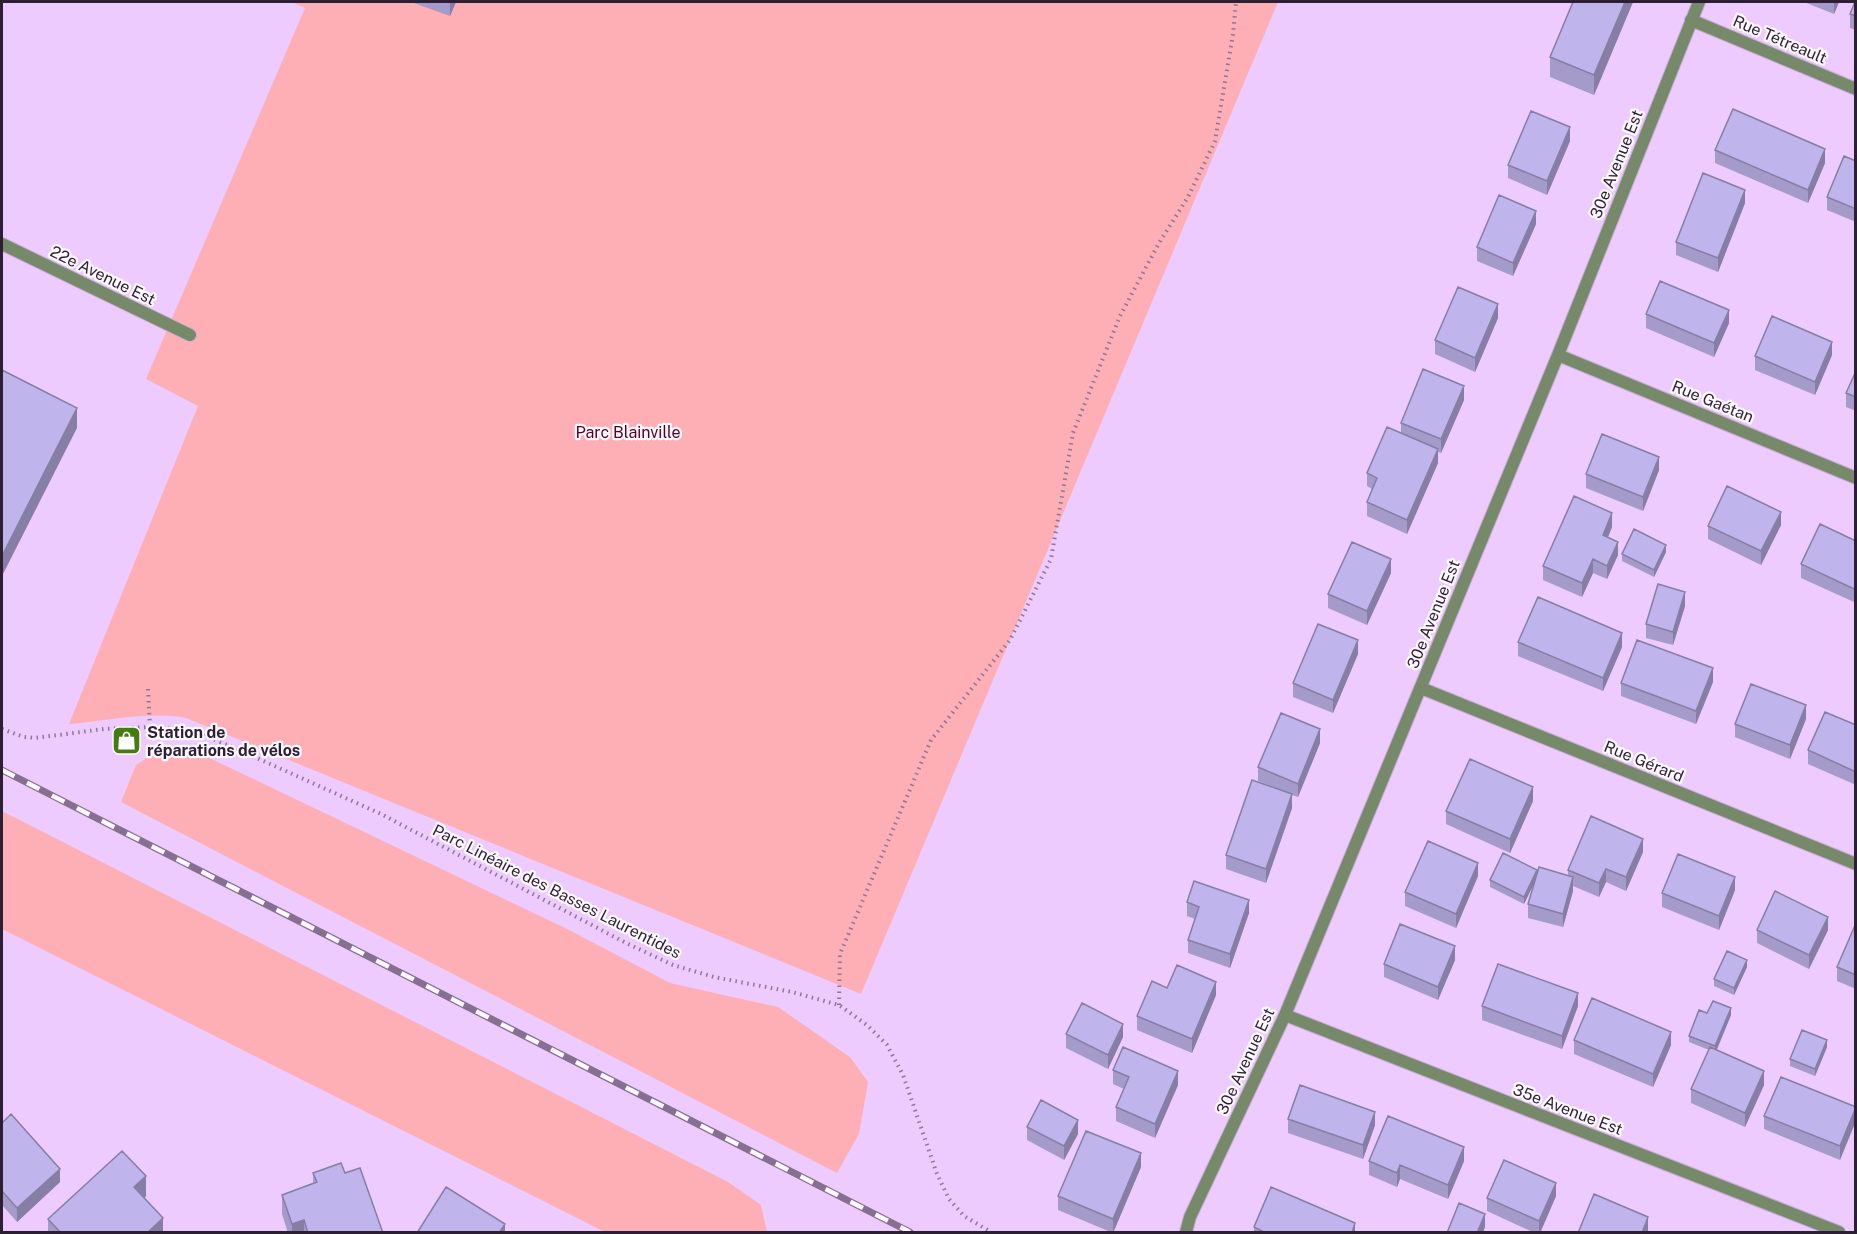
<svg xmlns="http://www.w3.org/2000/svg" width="1857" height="1234" font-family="'Public Sans',sans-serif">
<rect width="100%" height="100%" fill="#edcbfe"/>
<path fill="#fdafb5" d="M292 2H1278L861 994 186 718C147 711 108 721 69 724L198 406 146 379 305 8Z
M199 753 571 931 670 983 778 1007 850 1057 868 1082 859 1134 837 1173 121 802 136 765 153 754Z
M2 811 728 1182 761 1205 767 1232H605L2 929Z"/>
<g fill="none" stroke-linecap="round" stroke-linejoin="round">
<defs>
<path id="minor" d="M1691 20 1856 89
M2 244 190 335
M1558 355 1856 478
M1421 688 1856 864
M1285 1015 1839 1232
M1186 1232 1190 1217 1285 1015 1558 355 1699 2"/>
</defs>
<use href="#minor" stroke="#caacd9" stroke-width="14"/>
<path stroke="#8e769a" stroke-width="4" stroke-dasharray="1.5 4.5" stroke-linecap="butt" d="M148 689 150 727
M2 729 24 737 35 738 104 729 150 727 177 729 198 733 237 749 381 814 626 943 673 965 714 977 792 992 839 1005 867 1025 887 1045 903 1075 937 1174 949 1199 964 1216 991 1232
M839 1005 840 954 931 740 1010 640 1051 559 1073 433 1120 316 1159 243 1188 197 1215 141 1233 34 1236 2"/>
<use href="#minor" stroke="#768a6a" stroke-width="12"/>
<defs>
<path id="rail" d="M2 770 910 1232"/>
</defs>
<use href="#rail" stroke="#866f91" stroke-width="7"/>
<use href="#rail" stroke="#fdf9fe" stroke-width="4.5" stroke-dasharray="14" stroke-linecap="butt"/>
</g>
<path fill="#a49bca" d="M411 2H456L450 16Z
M1633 2 1594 95 1550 77V57Z
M1804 2H1839L1834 14Z
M1856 2V30L1850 28V14Z
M1570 141 1547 195 1508 178V165Z
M1715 150 1825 163 1808 203 1715 163Z
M1856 161V222L1827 210V197Z
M1745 203 1718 272 1676 255V242Z
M1536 224 1513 276 1477 261V247Z
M1646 314 1729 323 1714 357 1646 328Z
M1498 318 1475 372 1435 354V340Z
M1832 355 1815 395 1755 370V356Z
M1856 371V411L1846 407V393Z
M1464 400 1441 453 1438 452V463L1407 534 1367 516V502L1372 489 1367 486V473L1401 433V423Z
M1659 470 1643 511 1586 488V474Z
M1781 525 1761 565 1708 539V526Z
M1612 527 1608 537 1618 555 1607 579 1593 573 1582 597 1543 580V566Z
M1856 541V599L1854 602 1801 578V564Z
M1666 552 1654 577 1622 561V554Z
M1391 573 1367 625 1328 608V594Z
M1685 606 1673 645 1646 638V624Z
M1518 642 1622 647 1603 691 1518 656Z
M1358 654 1333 713 1293 697V683Z
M1713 682 1696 724 1621 696V683Z
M1806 719 1790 759 1735 737V724Z
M1856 725V785L1808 764V750Z
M1320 743 1298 797 1292 795V808L1266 883 1226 869V855L1283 791 1258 781V767Z
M1533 801 1510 853 1446 824V811Z
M1643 852 1626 891 1606 882 1599 897 1573 886V891L1563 927 1528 918V904L1534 884 1524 904 1490 887V880L1537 870 1568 875V870Z
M1478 876 1456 928 1405 906V892Z
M1735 890 1719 930 1662 907V893Z
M1187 902 1249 913 1230 968 1188 953V940L1195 919 1187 916Z
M1856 923V989L1837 981V967Z
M1757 930H1828L1809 969 1757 943Z
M1455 960 1438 1000 1384 977V964Z
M1747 967 1734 995 1714 986V979Z
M1167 988 1216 995 1192 1053 1137 1030V1016Z
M1482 1006H1578L1562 1049 1482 1020Z
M1731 1015 1717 1050 1764 1085 1745 1127 1691 1103V1089L1709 1050 1689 1042V1036Z
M1066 1034 1123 1037 1108 1069 1066 1048Z
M1574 1040 1671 1045 1653 1087 1574 1054Z
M1827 1047 1815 1076 1790 1066V1059Z
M1113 1070 1178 1085 1155 1138 1116 1121V1107L1124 1089 1113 1084Z
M1856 1107 1840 1160 1764 1129V1116Z
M1288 1119 1375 1125 1363 1159 1288 1133Z
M2 1123 60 1182 17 1222 2 1205Z
M1027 1127 1078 1134 1064 1160 1027 1140Z
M1369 1161H1464L1448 1199 1400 1179 1397 1187 1369 1175Z
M1141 1167 1113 1233 1058 1210V1196Z
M313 1173H345L383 1233H288L282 1214V1195L313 1183Z
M146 1196 144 1198 163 1233H48V1219Z
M1556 1196 1540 1233H1535L1487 1211V1198Z
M1254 1227 1355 1233H1254Z"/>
<path fill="#867ea4" d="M450 2H456L450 16Z
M1625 2H1633L1594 95V75Z
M1834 2H1839L1834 14Z
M1570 127V141L1547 195V181Z
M1825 149V163L1808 203V190Z
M1745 190V203L1718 272V258Z
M1536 211V224L1513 276V263Z
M1498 304V318L1475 372V358Z
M1729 310V323L1714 357V343Z
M1832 342V355L1815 395V382Z
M1464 386V400L1441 453V439Z
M77 408V428L2 576V556Z
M1438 449V463L1407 534V520Z
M1659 457V470L1643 511V497Z
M1781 512V525L1761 565V551Z
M1612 513V527L1603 549V535Z
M1618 542V555L1607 579V566Z
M1666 545V552L1654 577V570Z
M1391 559V573L1367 625V611Z
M1593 559V573L1582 597V583Z
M1856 585V599L1854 602V589Z
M1685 592V606L1673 645V632Z
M1622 633V647L1603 691V678Z
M1358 640V654L1333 713V700Z
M1713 668V682L1696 724V711Z
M1806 705V719L1790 759V745Z
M1320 729V743L1298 797V784Z
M1533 787V801L1510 853V839Z
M1292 794V808L1266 883V869Z
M1643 839V852L1626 891V877Z
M1478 863V876L1456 928V914Z
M1606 869V882L1599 897V883Z
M1537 870V877L1524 904V897Z
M1573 877V891L1563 927V914Z
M1735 877V890L1719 930V916Z
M1249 900V913L1230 968V954Z
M1828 917V930L1809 969V955Z
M1455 946V960L1438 1000V987Z
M1747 960V967L1734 995V988Z
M1216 982V995L1192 1053V1039Z
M1578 993V1006L1562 1049V1036Z
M1731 1008V1015L1715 1053V1046Z
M1123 1024V1037L1108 1069V1055Z
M1671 1032V1045L1653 1087V1074Z
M1827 1040V1047L1815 1076V1069Z
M1178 1071V1085L1155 1138V1124Z
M1764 1071V1085L1745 1127V1113Z
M1856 1107V1121L1840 1160V1146Z
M1375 1112V1125L1363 1159V1145Z
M1078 1120V1134L1064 1160V1146Z
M1464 1147V1161L1448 1199V1185Z
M1141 1153V1167L1113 1233V1219Z
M1400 1165V1179L1397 1187V1173Z
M60 1169V1182L17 1222V1208Z
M146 1176V1196L134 1207V1187Z
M1556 1183V1196L1540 1233H1539V1221Z
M1485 1214V1227L1483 1233H1477Z
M1648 1217V1233H1642Z
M163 1218V1233H147Z
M304 1220V1233H292V1224Z
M1355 1223V1233H1352Z
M505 1224V1233H499Z"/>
<path fill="#bfb4eb" stroke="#867ea4" stroke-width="1.5" d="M1573 2H1625L1594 75 1550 57Z
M1855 2H1856V16L1850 14Z
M1733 109 1825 149 1808 190 1715 150Z
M1531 111 1570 127 1547 181 1508 165Z
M1844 156 1856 161V209L1827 197Z
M1703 173 1745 190 1718 258 1676 242Z
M1499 195 1536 211 1513 263 1477 247Z
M1660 281 1729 310 1714 343 1646 314Z
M1458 287 1498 304 1475 358 1435 340Z
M1772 316 1832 342 1815 382 1755 356Z
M1423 369 1464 386 1441 439 1401 423Z
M2 370 77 408 2 556Z
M1856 371V397L1846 393Z
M1387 427 1438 449 1407 520 1367 502 1377 478 1367 473Z
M1602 434 1659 457 1643 497 1586 474Z
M1727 486 1781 512 1761 551 1708 526Z
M1574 496 1612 513 1603 535 1618 542 1607 566 1593 559 1582 583 1543 566Z
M1820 524 1856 541V585L1854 589 1801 564Z
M1634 529 1666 545 1654 570 1622 554Z
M1352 542 1391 559 1367 611 1328 594Z
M1658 584 1685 592 1673 632 1646 624Z
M1538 597 1622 633 1603 678 1518 642Z
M1318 624 1358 640 1333 700 1293 683Z
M1637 640 1713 668 1696 711 1621 683Z
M1751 684 1806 705 1790 745 1735 724Z
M1825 712 1856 725V772L1808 750Z
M1281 713 1320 729 1298 784 1258 767Z
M1470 759 1533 787 1510 839 1446 811Z
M1252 780 1292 794 1266 869 1226 855Z
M1591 816 1643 839 1626 877 1606 869 1599 883 1568 870Z
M1428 841 1478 863 1456 914 1405 892Z
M1503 853 1537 870 1524 897 1490 880Z
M1678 854 1735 877 1719 916 1662 893Z
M1539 867 1573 877 1563 914 1528 904Z
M1194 881 1249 900 1230 954 1188 940 1199 907 1187 902Z
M1775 891 1828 917 1809 955 1757 930Z
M1856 923V975L1837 967Z
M1400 924 1455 946 1438 987 1384 964Z
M1727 951 1747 960 1734 988 1714 979Z
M1498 964 1578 993 1562 1036 1482 1006Z
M1177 965 1216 982 1192 1039 1137 1016 1152 981 1167 988Z
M1592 998 1671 1032 1653 1074 1574 1040Z
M1713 1001 1731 1008 1715 1046 1689 1036 1699 1010 1707 1013Z
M1082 1003 1123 1024 1108 1055 1066 1034Z
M1802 1030 1827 1040 1815 1069 1790 1059Z
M1123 1047 1178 1071 1155 1124 1116 1107 1129 1077 1113 1070Z
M1710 1047 1764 1071 1745 1113 1691 1089Z
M1781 1077 1856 1107 1840 1146 1764 1116Z
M1300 1085 1375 1112 1363 1145 1288 1119Z
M1041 1100 1078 1120 1064 1146 1027 1127Z
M11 1114 60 1169 17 1208 2 1191V1123Z
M1388 1116 1464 1147 1448 1185 1400 1165 1397 1173 1369 1161Z
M1086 1131 1141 1153 1113 1219 1058 1196Z
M122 1151 146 1176 134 1187 163 1218 147 1233H61L48 1219Z
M1504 1160 1556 1183 1539 1221 1487 1198Z
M341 1163 345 1173 360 1168 383 1233H308L304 1220 292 1224 282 1195 317 1182 313 1173Z
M446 1187 505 1224 499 1233H417Z
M1271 1187 1355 1223 1352 1233H1266L1254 1227Z
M1594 1194 1648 1217 1642 1233H1578Z
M1459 1203 1485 1214 1477 1233H1447Z"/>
<defs>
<symbol id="shop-square" viewBox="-11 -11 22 22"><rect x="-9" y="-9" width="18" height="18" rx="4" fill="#457c11" stroke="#fdf9fe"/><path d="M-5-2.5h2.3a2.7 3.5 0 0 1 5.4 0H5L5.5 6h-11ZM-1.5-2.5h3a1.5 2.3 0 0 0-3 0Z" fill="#fff"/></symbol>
</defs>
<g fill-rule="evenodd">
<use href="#shop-square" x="110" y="724" width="33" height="33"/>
</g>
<g text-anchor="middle" stroke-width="4.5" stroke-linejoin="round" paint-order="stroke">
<g font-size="16" fill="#2c1f33" stroke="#fdf9fe">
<text transform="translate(1780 39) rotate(23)" y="6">Rue Tétreault</text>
<text transform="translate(1616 164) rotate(-68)" y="6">30e Avenue Est</text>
<text transform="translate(103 275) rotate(26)" y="6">22e Avenue Est</text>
<text transform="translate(1713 401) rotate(22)" y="6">Rue Gaétan</text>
<text transform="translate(1433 614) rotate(-68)" y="6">30e Avenue Est</text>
<text transform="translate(1644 761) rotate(22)" y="6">Rue Gérard</text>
<text transform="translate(557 891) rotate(27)" y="6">Parc Linéaire des Basses Laurentides</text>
<text transform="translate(1245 1061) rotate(-65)" y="6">30e Avenue Est</text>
<text transform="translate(1568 1109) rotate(21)" y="6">35e Avenue Est</text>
</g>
<g font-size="16" fill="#570019" stroke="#fdf9fe">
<text x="628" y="438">Parc Blainville</text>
</g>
<g font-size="16" font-weight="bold" fill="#2c1f33" stroke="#fdf9fe" text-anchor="start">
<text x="147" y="738">Station de<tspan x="147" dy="18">réparations de vélos</tspan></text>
</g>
</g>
<rect width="1857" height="1234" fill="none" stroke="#2c1f33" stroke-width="6"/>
</svg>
